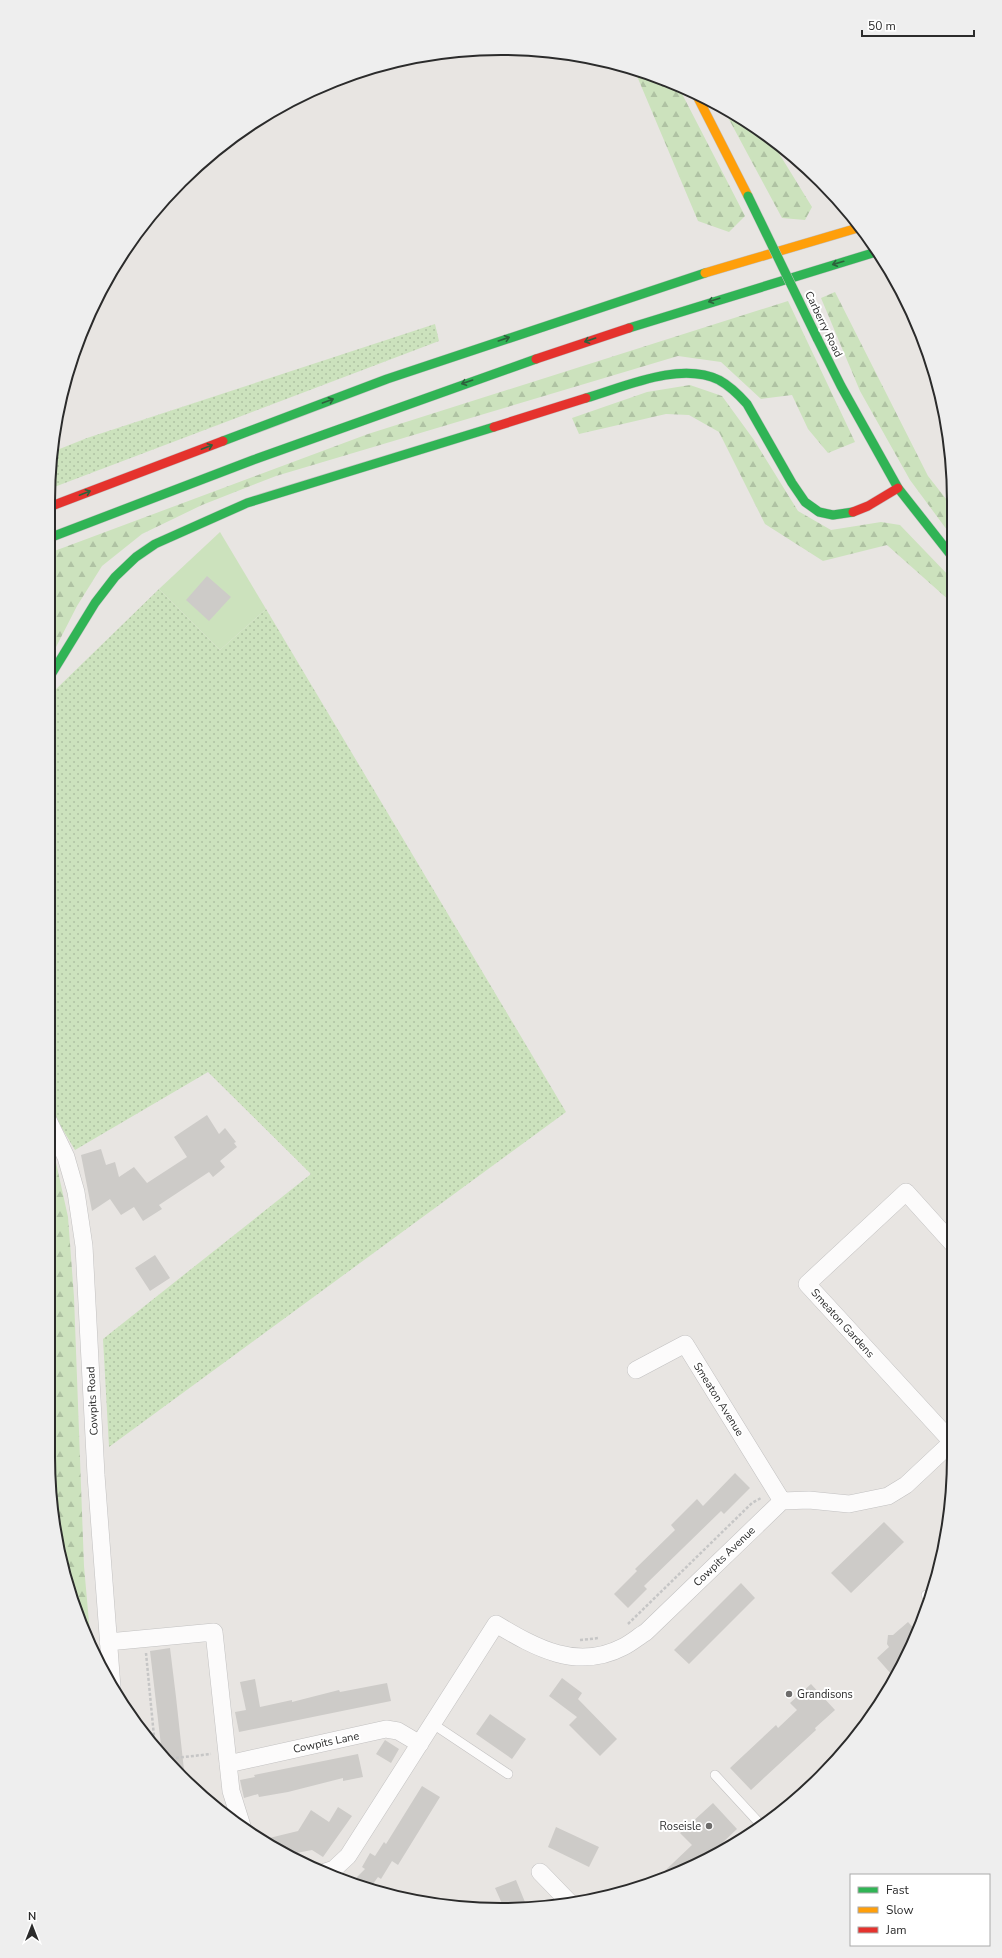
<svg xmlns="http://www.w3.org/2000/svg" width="1002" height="1958" font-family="'Nunito Sans',sans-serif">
<defs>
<pattern id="grass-dots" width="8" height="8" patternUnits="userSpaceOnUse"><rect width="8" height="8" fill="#cce2bd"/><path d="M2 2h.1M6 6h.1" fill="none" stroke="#afc2a3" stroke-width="1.8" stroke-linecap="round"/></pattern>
<pattern id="forest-firs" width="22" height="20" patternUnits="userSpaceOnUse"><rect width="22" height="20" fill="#cce2bd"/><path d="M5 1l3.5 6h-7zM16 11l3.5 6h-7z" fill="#afc2a3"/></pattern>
</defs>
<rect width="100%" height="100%" fill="#e8e5e2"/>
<path fill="url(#grass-dots)" d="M435 324 439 341 49 489V472L52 452 87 438Z
M159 589 220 650 266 609 566 1112 109 1447 103 1339 311 1174 208 1072 75 1150 48 1105 49 696Z"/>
<path fill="url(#forest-firs)" d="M634 69 678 86 745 216 729 232 698 221Z
M724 110 772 142 812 207 805 220 782 218Z
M835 292 928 476 950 504V534L910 480 860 391 821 298Z
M788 301 855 442 828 453 808 429 792 395 761 399 721 362 678 356 276 476 202 505 142 534 102 566 77 606 55 649 49 657V553L368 434Z
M690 385 722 396 754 440 798 511 831 530 881 522 900 525 950 577 951 602 887 545 823 561 765 524 719 432 689 415 666 414 579 434 572 418 647 392Z
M48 1141 53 1149 68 1217 74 1297 84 1566 91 1645 72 1603 57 1545 48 1457Z"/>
<path fill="#cce2bd" d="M220 532 266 609 220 650 159 589Z"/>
<path fill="#cdcbc8" d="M207 576 231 597 209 621 186 600Z
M207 1115 219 1134 225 1128 236 1142 234 1143 237 1147 220 1161 225 1167 213 1177 209 1172 159 1205 162 1209 143 1221 134 1207 121 1215 110 1199 92 1211 81 1155 101 1149 106 1165 115 1162 119 1177 134 1167 147 1183 187 1157 174 1137Z
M155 1255 170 1278 150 1291 135 1268Z
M735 1473 750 1488 724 1514 721 1511 644 1586 647 1589 628 1608 614 1594 637 1571 635 1569 675 1530 671 1525 697 1499 703 1506Z
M884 1522 904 1542 851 1593 831 1573Z
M741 1583 755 1598 689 1664 674 1650Z
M908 1622 917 1632 907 1657 903 1665 892 1675 877 1658 889 1647 887 1644 888 1635H893Z
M170 1648 176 1697 185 1779 162 1754 150 1651Z
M562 1678 582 1693 578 1699 617 1739 600 1756 569 1725 577 1717 549 1696Z
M255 1679 260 1707 292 1700V1702L339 1690 340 1692 387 1683 391 1701 239 1732 235 1712 246 1710 240 1682Z
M811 1684 835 1710 815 1728 816 1730 751 1790 730 1768 776 1725 778 1728 797 1710 790 1703Z
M490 1714 526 1739 512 1759 476 1734Z
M385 1740 399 1749 391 1763 376 1754Z
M358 1754 363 1777 343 1781V1778L288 1792 259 1797 258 1794 244 1798 240 1780 255 1777 254 1775Z
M422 1786 440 1797 398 1865 392 1861 381 1879 378 1877 370 1888 351 1883 365 1869 362 1867 370 1853 375 1856 384 1842 386 1844Z
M713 1803 737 1829 700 1864 653 1882 692 1845 680 1833Z
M338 1807 352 1816 323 1857 312 1850 286 1855 261 1840 298 1831 311 1810 329 1822Z
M556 1827 599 1847 589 1867 548 1847Z
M516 1880 527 1907 504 1908 495 1888Z"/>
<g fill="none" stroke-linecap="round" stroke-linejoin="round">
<defs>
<path id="lane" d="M926 1595 929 1599
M433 1724 508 1774
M715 1775 762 1826"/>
<path id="street" d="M48 1120 66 1157 76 1192 84 1246 96 1475 112 1688
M636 1370 685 1344 782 1501
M952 1442 807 1284 906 1192 952 1243
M108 1642 214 1632 231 1791 242 1826
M228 1764 386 1729 398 1731 420 1744
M540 1872 571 1904
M322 1873 334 1869 348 1856 496 1624C536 1648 577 1671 623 1647 631 1643 638 1637 646 1632L782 1501 809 1500 849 1504 888 1496 906 1485 953 1441"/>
<path id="fast" d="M629 328 876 252
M817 338 841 386 898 488 950 554
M586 398C624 387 680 361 719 380 730 386 739 395 747 404L792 483 805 502 819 512 833 515 853 512
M223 441 387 379 705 273
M49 538 253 460 536 359
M49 678 95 603 115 577 136 557 155 544 247 503 494 427"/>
<path id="slow" d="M695 92 748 196
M705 273 861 227"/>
<path id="jam" d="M536 359 629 328
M494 427 586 398
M49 507 223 441
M853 512 868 506 898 488"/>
</defs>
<use href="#lane" stroke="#c2c1c1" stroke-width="10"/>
<use href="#street" stroke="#c2c1c1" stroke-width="18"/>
<use href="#fast" stroke="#c2c1c1" stroke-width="10"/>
<use href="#slow" stroke="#c2c1c1" stroke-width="10"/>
<use href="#jam" stroke="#c2c1c1" stroke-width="10"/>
<path stroke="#c6c6c6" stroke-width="2.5" stroke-dasharray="3 2" stroke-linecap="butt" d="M628 1624 752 1503 761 1498
M580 1640 599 1638
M146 1653 155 1747
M166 1759 211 1754"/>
<use href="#lane" stroke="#fcfbfb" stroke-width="9"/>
<use href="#street" stroke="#fcfbfb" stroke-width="17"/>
<use href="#fast" stroke="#30b455" stroke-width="9"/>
<use href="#slow" stroke="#ff9f0a" stroke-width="9"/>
<use href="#jam" stroke="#e5322d" stroke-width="9"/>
<defs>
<path id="fast-bridge" d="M748 196 817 338"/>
</defs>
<use href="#fast-bridge" stroke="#c5c3c2" stroke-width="10" stroke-linecap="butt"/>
<use href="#fast-bridge" stroke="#30b455" stroke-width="9"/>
</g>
<defs><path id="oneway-shaft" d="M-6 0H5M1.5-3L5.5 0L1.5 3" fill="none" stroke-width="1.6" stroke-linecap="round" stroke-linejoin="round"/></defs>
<g stroke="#2d623c">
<use href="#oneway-shaft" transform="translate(838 263) rotate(164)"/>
<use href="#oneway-shaft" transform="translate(714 300) rotate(162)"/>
<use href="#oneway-shaft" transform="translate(504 339) rotate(-19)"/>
<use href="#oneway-shaft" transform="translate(590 340) rotate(161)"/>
<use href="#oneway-shaft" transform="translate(467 382) rotate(161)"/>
<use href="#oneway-shaft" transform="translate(328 401) rotate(-20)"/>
<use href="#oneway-shaft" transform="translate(207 447) rotate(-21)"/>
<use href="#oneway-shaft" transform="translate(85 493) rotate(-21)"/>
</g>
<g fill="#6d6c6b" stroke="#fff" stroke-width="1.5">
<circle cx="789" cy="1694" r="4"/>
<circle cx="709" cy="1826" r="4"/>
</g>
<g text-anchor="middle" stroke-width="4" stroke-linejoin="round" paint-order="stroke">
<g font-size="11" fill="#2b2b2b" stroke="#fff">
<text transform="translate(824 324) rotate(64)" y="4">Carberry Road</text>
<text transform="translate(843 1323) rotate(48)" y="4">Smeaton Gardens</text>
<text transform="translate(719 1399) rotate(58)" y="4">Smeaton Avenue</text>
<text transform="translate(92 1401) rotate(-93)" y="4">Cowpits Road</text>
<text transform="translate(724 1556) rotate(-44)" y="4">Cowpits Avenue</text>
<text transform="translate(326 1742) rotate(-12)" y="4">Cowpits Lane</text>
</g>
<g font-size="11" fill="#2b2b2b" stroke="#fff" text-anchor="start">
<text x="797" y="1698">Grandisons</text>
<text x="701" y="1830" text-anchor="end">Roseisle</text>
</g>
</g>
<path d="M0 0H1002V1958H0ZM501 55H501A446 446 0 0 1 947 501V1457A446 446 0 0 1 501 1903H501A446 446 0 0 1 55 1457V501A446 446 0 0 1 501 55Z" fill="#eee" fill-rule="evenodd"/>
<path fill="none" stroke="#2b2b2b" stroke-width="2" d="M501 55H501A446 446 0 0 1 947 501V1457A446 446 0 0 1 501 1903H501A446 446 0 0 1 55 1457V501A446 446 0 0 1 501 55Z"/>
<rect x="850" y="1874" width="140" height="72" fill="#ffffff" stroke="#aaaaaa"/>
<rect x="858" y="1887" width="20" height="6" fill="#30b455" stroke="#aaaaaa"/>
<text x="886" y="1894" font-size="12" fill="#2b2b2b">Fast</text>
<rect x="858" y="1907" width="20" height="6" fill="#ff9f0a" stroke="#aaaaaa"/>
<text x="886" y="1914" font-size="12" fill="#2b2b2b">Slow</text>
<rect x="858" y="1927" width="20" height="6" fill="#e5322d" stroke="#aaaaaa"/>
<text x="886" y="1934" font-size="12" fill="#2b2b2b">Jam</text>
<g transform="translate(32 1926)" stroke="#ffffff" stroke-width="3" paint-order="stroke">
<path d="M0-3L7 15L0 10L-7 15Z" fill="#2b2b2b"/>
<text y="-6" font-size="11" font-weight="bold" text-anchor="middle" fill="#2b2b2b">N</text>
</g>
<path d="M862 30v6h112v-6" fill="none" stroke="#2b2b2b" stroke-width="2"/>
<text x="868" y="30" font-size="12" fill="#2b2b2b" stroke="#ffffff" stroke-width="3" paint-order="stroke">50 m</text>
</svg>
